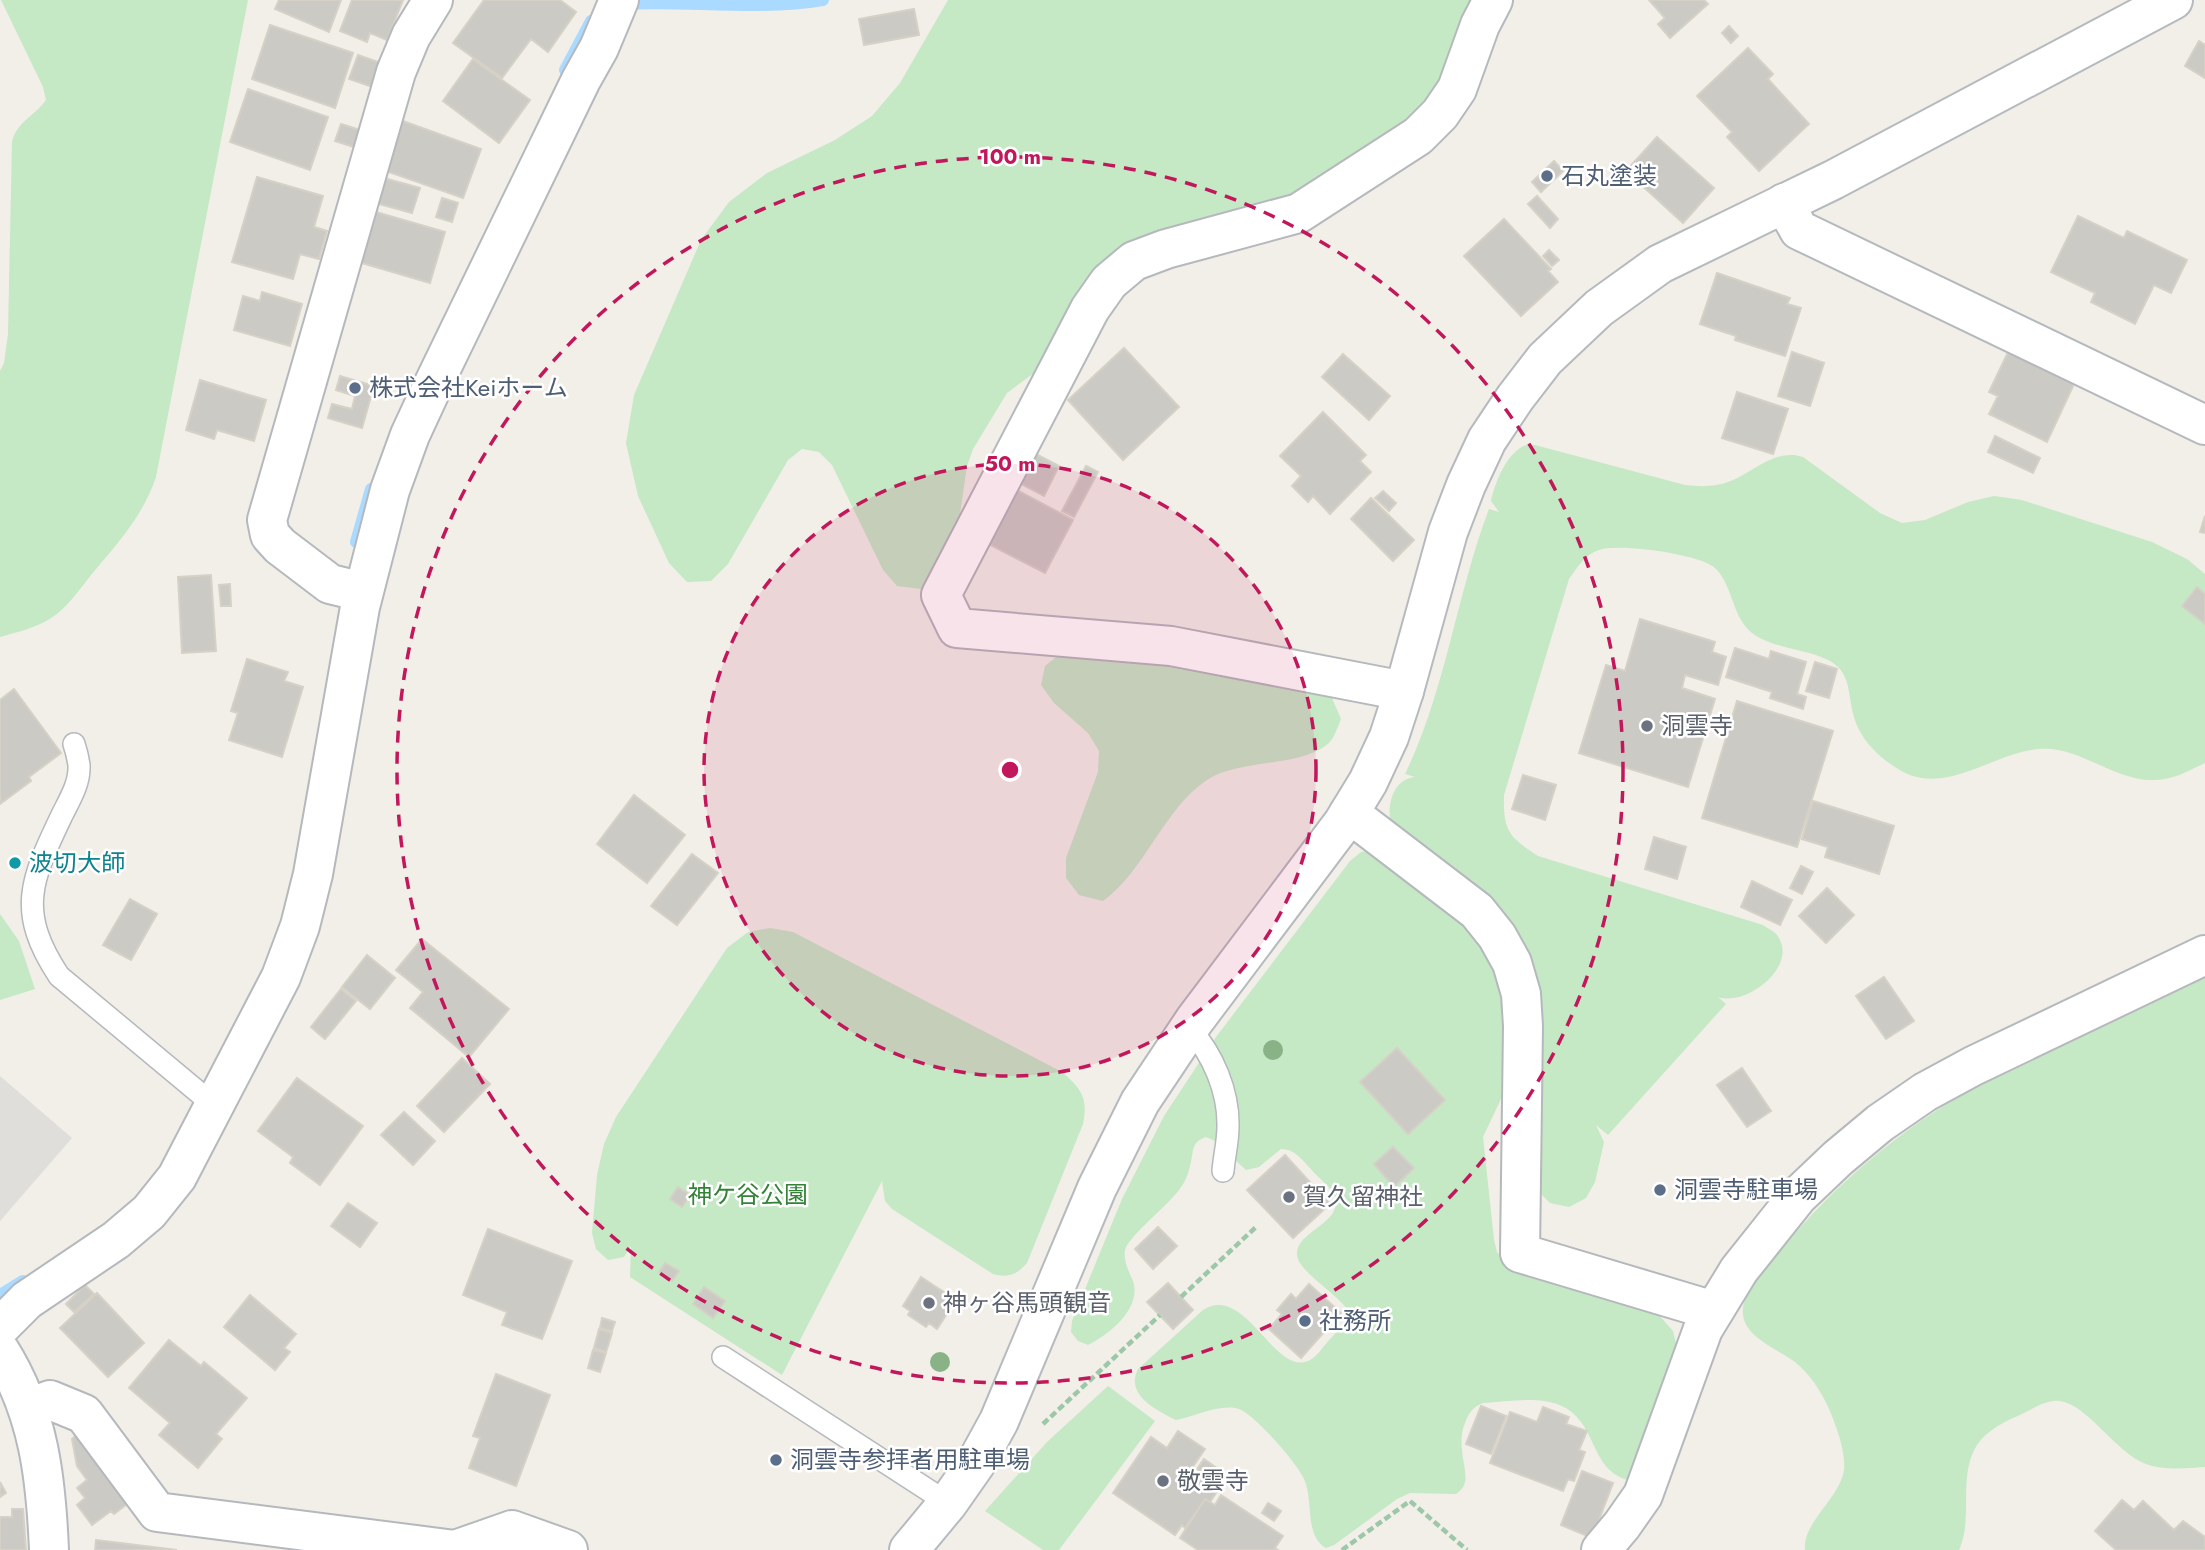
<svg xmlns="http://www.w3.org/2000/svg" width="2205" height="1550" font-family="Jost,'Noto Sans JP',sans-serif">
<rect width="100%" height="100%" fill="#f1efe8"/>
<path fill="#e0deda" d="M0 1076 72 1138 0 1221Z"/>
<path fill="#c5e8c5" d="M1 0H248L156 477C143 516 117 544 91 575 79 590 67 608 51 618 36 628 17 632 0 637V371L4 363 8 334 12 142C17 121 34 117 46 100L43 87Z
M948 0H1479L1431 106 1315 190 1161 237 1042 367 1007 393 973 449 967 466 959 521 937 576 921 589 897 586 883 570 832 465 819 452 802 449 788 460 728 564 711 581 687 582 669 563 638 496 626 443 634 395 701 240 729 202 767 173 835 140 872 116 900 83Z
M1526 445H1535L1685 485C1702 487 1717 487 1733 480 1756 470 1777 448 1803 457L1880 513 1902 523 1925 520 1968 502 1994 496 2022 500 2152 542 2187 559 2205 574V763C2190 770 2173 780 2155 780 2115 782 2079 745 2039 749 1991 753 1945 798 1898 769 1877 756 1858 737 1853 713 1849 698 1850 680 1839 668 1822 649 1775 651 1752 633 1732 617 1733 586 1716 569 1702 554 1618 543 1599 550 1585 554 1577 568 1569 579L1504 795C1503 831 1509 837 1538 856L1763 925C1767 928 1774 931 1777 935 1800 966 1746 1007 1718 997L1726 1004 1608 1135 1596 1125 1604 1142 1595 1182 1586 1198 1569 1207 1550 1203 1536 1189 1530 992 1391 826C1387 807 1391 780 1415 777L1405 774C1446 690 1456 596 1489 509L1499 512 1491 501C1495 482 1507 452 1526 445Z
M1079 651 1309 685 1332 698 1341 719C1338 726 1334 738 1329 743 1301 768 1241 758 1207 780 1164 808 1145 871 1103 901L1079 895 1066 878V858L1098 772 1099 751 1088 733 1054 703 1041 685 1045 666 1061 653Z
M1375 850 1470 918 1504 967 1510 1080 1483 1137 1494 1240 1497 1252 1506 1262 1657 1313 1673 1331 1678 1352 1628 1480C1584 1468 1601 1409 1544 1401 1525 1398 1503 1402 1483 1403 1473 1407 1469 1412 1465 1423 1455 1446 1470 1473 1464 1485 1463 1488 1459 1492 1456 1494L1410 1493 1397 1499 1334 1545 1326 1548C1304 1536 1314 1500 1304 1479 1298 1464 1254 1414 1239 1409 1220 1403 1194 1417 1176 1420 1156 1410 1125 1395 1138 1369L1203 1310C1244 1284 1272 1370 1305 1362 1314 1360 1320 1351 1325 1345 1335 1333 1347 1324 1347 1309 1337 1295 1302 1272 1298 1259 1289 1233 1343 1225 1335 1198 1332 1187 1318 1178 1311 1169 1302 1160 1295 1149 1281 1149L1259 1167 1246 1170 1213 1140 1206 1137C1190 1142 1194 1153 1190 1166 1188 1175 1184 1184 1179 1190 1168 1205 1128 1237 1125 1250 1123 1260 1129 1272 1133 1281 1142 1308 1110 1334 1088 1345L1078 1341 1071 1332 1072 1321 1122 1199 1164 1116 1216 1037 1350 861 1361 852Z
M0 914 19 941 35 989 0 1000Z
M770 928 793 932 1062 1072C1082 1089 1088 1098 1083 1124L1027 1263C1016 1275 1009 1278 993 1274L892 1209 885 1201 882 1181 782 1375 630 1277 631 1246 624 1257 608 1260 596 1249 592 1233 597 1175 604 1144 616 1117 727 948 748 932Z
M2205 978V1467C2186 1468 2165 1471 2146 1464 2116 1453 2088 1405 2060 1401 2047 1399 2032 1409 2020 1415 2005 1421 1986 1431 1977 1445 1957 1477 1974 1518 1959 1550H1805C1802 1523 1840 1498 1844 1470 1846 1452 1836 1425 1829 1409 1821 1391 1810 1374 1795 1362 1777 1348 1739 1336 1743 1307 1746 1289 1776 1256 1788 1242 1830 1191 1879 1149 1934 1112 1968 1090 2006 1073 2042 1056 2096 1030 2151 1004 2205 978Z
M1108 1386 1155 1421 1059 1550H1043L985 1511 1047 1442Z"/>
<g fill="none" stroke-linecap="round" stroke-linejoin="round">
<path stroke="#aadaff" stroke-width="12" d="M621 4C688 0 756 11 823 0
M565 70 591 21
M356 542 371 489
M0 1295 23 1281"/>
</g>
<path fill="#cccac5" stroke="#d6d1c6" stroke-width="2" d="M279 0H341L329 32 275 9Z
M352 0H403L387 40 370 33 367 42 340 31Z
M484 0H560L576 12 548 52 531 39 502 78 453 43Z
M1649 0H1704L1708 4 1670 38 1658 24 1665 18Z
M914 9 919 35 864 45 859 19Z
M270 25 353 53 335 108 252 79Z
M1729 26 1738 36 1731 43 1722 33Z
M2199 41 2205 45V78L2185 66Z
M1748 48 1773 74 1768 79 1809 124 1759 171 1727 137 1732 132 1697 96Z
M358 55 390 66 381 90 349 79Z
M473 59 530 100 499 143 443 101Z
M248 89 328 117 310 170 230 142Z
M400 120 481 149 463 198 383 170Z
M341 124 363 131 357 148 335 141Z
M1657 137 1714 188 1683 223 1626 171Z
M1554 161 1563 171 1541 192 1532 182Z
M257 177 323 196 314 227 327 231 319 259 300 254 293 279 232 262Z
M380 177 420 188 412 213 372 202Z
M1537 196 1558 219 1550 228 1528 204Z
M442 198 458 203 452 222 436 217Z
M369 210 445 232 430 283 355 261Z
M2078 216 2124 238 2127 231 2187 260 2171 293 2154 285 2135 324 2091 302 2095 293 2051 272Z
M1504 219 1551 269 1548 271 1558 282 1521 316 1464 256Z
M1549 250 1559 260 1552 266 1543 256Z
M1717 273 1790 298 1787 304 1801 308 1785 356 1735 340 1736 336 1700 324Z
M262 292 302 304 290 346 234 330 243 296 260 301Z
M2011 346 2075 382 2047 442 1989 414 1998 396 1989 392Z
M1124 348 1179 407 1123 460 1068 400Z
M1792 352 1824 363 1810 406 1778 396Z
M1343 354 1390 396 1369 420 1322 377Z
M340 376 374 386 362 428 328 418 332 404 352 409 355 396 336 390Z
M200 380 266 400 254 441 217 430 214 439 186 430Z
M1737 392 1788 409 1773 454 1722 438Z
M1323 412 1366 455 1360 461 1371 472 1330 514 1313 496 1308 502 1292 486 1301 476 1280 456Z
M1995 436 2040 458 2033 473 1988 452Z
M1030 451 1059 466 1044 496 1014 480Z
M1086 466 1098 472 1074 517 1062 511Z
M1015 489 1073 520 1045 573 987 543Z
M1383 491 1396 503 1389 511 1375 498Z
M1371 498 1414 540 1393 561 1351 519Z
M2205 516V533L2200 532Z
M211 575 216 651 182 653 178 577Z
M230 584 231 606H221L219 585Z
M2197 587 2205 594V624L2182 606Z
M1640 619 1715 642 1712 652 1726 657 1718 685 1685 675 1682 688 1715 699 1688 787 1579 753 1606 665 1625 671Z
M1735 648 1769 659 1771 651 1806 662 1797 694 1806 697 1803 709 1770 698 1772 692 1726 677Z
M247 659 288 672 284 681 303 687 282 757 229 740 238 713 231 711Z
M1815 662 1837 669 1829 698 1806 691Z
M14 689 61 753 29 777 31 781 0 804V700Z
M1737 701 1833 731 1797 847 1702 818Z
M1523 775 1556 785 1545 820 1512 809Z
M634 795 685 835 647 883 597 844Z
M1813 801 1894 826 1879 874 1825 857 1828 847 1802 839Z
M1654 837 1686 847 1677 879 1645 869Z
M692 854 718 873 677 925 651 906Z
M1801 866 1813 872 1802 894 1790 888Z
M1752 881 1792 900 1780 925 1741 907Z
M1827 888 1854 915 1826 943 1799 916Z
M130 899 157 914 131 960 103 945Z
M422 939 509 1009 469 1057 410 1008 423 992 396 970Z
M367 955 395 978 370 1009 342 987Z
M1884 977 1914 1021 1886 1039 1856 996Z
M341 989 356 1001 325 1039 311 1027Z
M1397 1048 1445 1100 1408 1134 1360 1082Z
M462 1058 490 1084 444 1132 417 1106Z
M1742 1068 1771 1111 1747 1127 1717 1085Z
M297 1078 363 1126 320 1185 290 1163 293 1157 258 1131Z
M404 1112 435 1141 413 1165 381 1135Z
M1393 1147 1414 1168 1394 1187 1374 1164Z
M1285 1155 1330 1204 1293 1238 1247 1190Z
M678 1187 690 1195 682 1207 670 1199Z
M348 1203 377 1223 360 1247 331 1226Z
M1158 1227 1177 1246 1153 1269 1135 1249Z
M488 1229 572 1261 542 1339 502 1325 507 1312 463 1295Z
M665 1263 679 1271 672 1281 659 1272Z
M921 1277 956 1300 937 1329 929 1323 926 1327 908 1315 910 1311 903 1306Z
M1168 1283 1193 1310 1173 1329 1147 1302Z
M1309 1284 1341 1313 1301 1358 1269 1329 1282 1314 1277 1310 1291 1294 1296 1299Z
M85 1285 94 1294 74 1312 66 1304Z
M704 1287 725 1301 713 1318 693 1304Z
M97 1293 144 1343 108 1377 60 1328Z
M250 1295 296 1334 284 1348 290 1352 275 1370 224 1327Z
M602 1318 615 1322 612 1331 600 1328Z
M599 1329 612 1333 606 1352 594 1348Z
M169 1340 201 1366 204 1362 247 1398 216 1434 222 1439 198 1468 159 1435 170 1423 129 1388Z
M593 1350 606 1353 600 1372 588 1368Z
M496 1374 550 1395 516 1486 469 1468 480 1438 473 1436Z
M1481 1406 1506 1416 1491 1454 1466 1444Z
M1543 1407 1569 1417 1566 1424 1587 1431 1579 1450 1585 1452 1574 1481 1568 1479 1563 1491 1490 1463 1510 1412 1537 1422Z
M83 1430 135 1498 114 1514 111 1511 92 1525 77 1505 85 1498 77 1488 87 1480 77 1466 72 1439Z
M1178 1431 1205 1449 1190 1471 1218 1490 1210 1502 1205 1499 1185 1528 1182 1525 1175 1535 1113 1493 1151 1437 1167 1448Z
M1204 1459 1221 1471 1215 1481 1197 1469Z
M1582 1471 1613 1483 1592 1538 1561 1525Z
M0 1482 6 1493 0 1497Z
M1221 1495 1283 1536 1275 1548 1278 1550H1198L1180 1538 1205 1499 1215 1505Z
M2122 1500 2134 1510 2143 1501 2174 1530 2183 1521 2205 1537V1550H2116L2095 1531Z
M1268 1503 1281 1511 1274 1521 1262 1513Z
M12 1509H23L26 1550H0V1517H12Z
M96 1540 177 1550H95Z"/>
<g fill="none" stroke-linecap="round" stroke-linejoin="round">
<defs>
<path id="lane" d="M74 744C76 750 78 758 79 765 80 783 70 799 62 815 31 880 16 911 59 976L215 1106
M1189 1028C1213 1054 1229 1092 1228 1127 1228 1142 1224 1157 1223 1171
M723 1357 948 1503"/>
<path id="street" d="M1784 203 1799 230 2205 425
M363 592 330 584 280 546 270 535 267 520 396 72 411 36 433 0
M1404 691 1171 646 957 628 941 595 1090 309 1109 282 1134 261 1166 249 1299 213 1418 136 1440 114 1457 89 1480 25 1493 0
M1349 813 1477 911 1497 936 1512 963 1521 994 1523 1026 1520 1253 1714 1311
M0 1327 27 1300 116 1240 149 1212 177 1177 281 977 300 926 313 874 360 607 390 490 410 435 435 381 581 80 599 48 619 0
M28 1408 50 1400 84 1414 157 1512 455 1550 512 1530 568 1550
M1601 1550 1622 1525 1643 1495 1703 1329 1739 1270 1798 1196 1838 1158 1880 1123 1925 1092 1973 1066 2205 955"/>
<path id="secondary" d="M0 1351C39 1413 46 1479 49 1550
M909 1550 948 1503 976 1463 999 1421 1097 1188 1140 1102 1194 1021 1343 823 1368 782 1389 737 1404 691 1448 532 1466 485 1487 440 1515 398 1545 359 1599 308 1660 264 1833 180 2173 0"/>
</defs>
<use href="#lane" stroke="#b5b8bc" stroke-width="24"/>
<use href="#street" stroke="#b5b8bc" stroke-width="42"/>
<use href="#secondary" stroke="#b6babf" stroke-width="42"/>
<path stroke="#9cc7a9" stroke-width="4.5" stroke-dasharray="7 3.5" stroke-linecap="butt" d="M1181 1297 1256 1227
M1043 1424 1160 1315
M1342 1550 1410 1501 1467 1550"/>
<use href="#lane" stroke="#fff" stroke-width="21"/>
<use href="#street" stroke="#fff" stroke-width="38"/>
<use href="#secondary" stroke="#fff" stroke-width="38"/>
</g>
<g fill="#89b387">
<circle cx="1273" cy="1050" r="10"/>
<circle cx="940" cy="1362" r="10"/>
</g>
<circle cx="1010" cy="770" r="306" fill="#c2185b" fill-opacity=".12"/>
<g fill="none" stroke="#c2185b" stroke-width="3.5" stroke-dasharray="12 9">
<circle cx="1010" cy="770" r="306"/>
<circle cx="1010" cy="770" r="613"/>
</g>
<g fill="#5c6f8a" stroke="#fff" stroke-width="2.5">
<circle cx="1547" cy="176" r="7"/>
<circle cx="355" cy="388" r="7"/>
<circle cx="1660" cy="1190" r="7"/>
<circle cx="1305" cy="1321" r="7"/>
<circle cx="776" cy="1460" r="7"/>
</g>
<g fill="#6b7280" stroke="#fff" stroke-width="2.5">
<circle cx="1647" cy="726" r="7"/>
<circle cx="1289" cy="1197" r="7"/>
<circle cx="929" cy="1303" r="7"/>
<circle cx="1163" cy="1481" r="7"/>
</g>
<circle fill="#0f9aa8" stroke="#fff" stroke-width="2.5" cx="15" cy="863" r="7"/>
<g text-anchor="middle" stroke-width="5" stroke-linejoin="round" paint-order="stroke">
<g font-size="24" fill="#4e5e75" stroke="#fff" text-anchor="start">
<text x="1561" y="184">石丸塗装</text>
<text x="369" y="396">株式会社Keiホーム</text>
<text x="1674" y="1198">洞雲寺駐車場</text>
<text x="1319" y="1329">社務所</text>
<text x="790" y="1468">洞雲寺参拝者用駐車場</text>
</g>
<g font-size="24" fill="#5b616d" stroke="#fff" text-anchor="start">
<text x="1661" y="734">洞雲寺</text>
<text x="1303" y="1205">賀久留神社</text>
<text x="943" y="1311">神ヶ谷馬頭観音</text>
<text x="1177" y="1489">敬雲寺</text>
</g>
<g font-size="24" fill="#0d838f" stroke="#fff" text-anchor="start">
<text x="29" y="871">波切大師</text>
</g>
<g font-size="24" fill="#348238" stroke="#fff">
<text x="748" y="1203">神ケ谷公園</text>
</g>
</g>
<circle cx="1010" cy="770" r="10" fill="#c2185b" stroke="#fff" stroke-width="3.5"/>
<g font-size="21" text-anchor="middle" font-weight="bold" fill="#c2185b" stroke="#fff" stroke-width="5" stroke-linejoin="round" paint-order="stroke">
<text x="1010" y="164">100 m</text>
<text x="1010" y="471">50 m</text>
</g>
</svg>
